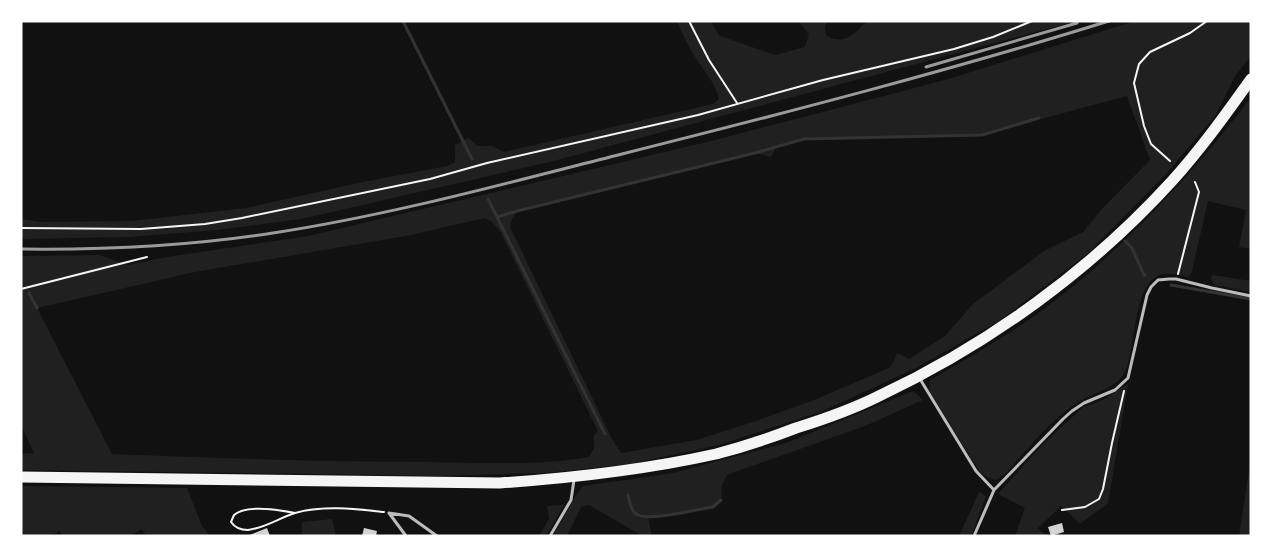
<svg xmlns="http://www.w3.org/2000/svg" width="1272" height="557" font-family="'Public Sans',sans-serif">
<rect width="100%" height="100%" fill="#111"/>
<path fill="#202020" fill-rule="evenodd" d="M677 21H710L720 36 775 55 805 47 809 34 800 23 794 21H827L825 27 826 35C842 47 856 33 867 21H1077L550 162 301 219 217 230 129 237 21 239V219L40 222 132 221 246 208 363 182 447 166 455 162V145L468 138 478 146H492L504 152 713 104 719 99C715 82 704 71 695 57 688 45 682 34 677 21Z
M1135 21H1251V56L1235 76 1216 115 1166 174 1087 254 999 321 916 368 823 411 719 445 630 464 546 473 440 476 21 470V454L34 453 21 425V256L99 255 128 265 167 257 308 236 707 142 945 80ZM1127 96 1150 160 1101 210 1083 232 1044 251 973 304 945 336 909 359 897 353 895 359 889 368 814 400 756 421 696 440 621 453 612 439 510 227 512 219 517 211 755 153 771 157 776 147 804 139 982 135ZM485 218 493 223 500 231 598 431 594 435V448L589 457C537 466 483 463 430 462 324 462 218 458 112 454L37 308 195 272 406 236Z
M1251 98V249L1239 247 1246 210 1208 201 1192 271 1189 277C1182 276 1170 273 1163 274 1131 281 1137 351 1124 374 1115 388 1096 392 1082 400 1053 416 1028 449 1005 474L996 480 987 477 979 471 931 393 929 387 930 380C964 360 1000 340 1033 317 1117 257 1188 179 1251 98Z
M1212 275 1251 281V292L1215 285 1211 280Z
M1128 384 1108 503 1080 524 1061 506 1038 528 1047 536H1015L1025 508 998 494 1042 445 1082 408 1103 400Z
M913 391 923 400 865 426 727 475 722 485 721 500 713 507 648 517 652 536H639V534L589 505 581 507 567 536H553L576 495 583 486 673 473 786 443Z
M1251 457V536H1239Z
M21 486 187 488 202 526 210 536H146L142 529 130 536H62L60 531 51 536H21Z
M979 492 986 496 971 536H959Z
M564 505 546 536H539L549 519 547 506Z
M332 519 336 536H302V522Z"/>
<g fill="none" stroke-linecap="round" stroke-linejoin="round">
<path stroke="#333" stroke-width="3" d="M403 21 472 159
M488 199 605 434
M497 217 517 211 755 153 804 139 982 135 1039 118
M1125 241 1132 248 1144 275H1145
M1171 285 1251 299
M29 293 37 308
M628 495C630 503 631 512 638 515 651 521 697 509 713 507L721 500"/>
</g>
<path fill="#d3d3d3" d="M1062 523 1064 532 1051 536 1048 527Z
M267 528 270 536H247Z
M364 528 377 531 376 536H362Z"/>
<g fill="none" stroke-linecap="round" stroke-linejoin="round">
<path stroke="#f5f5f5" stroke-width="2" d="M689 21 709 60 737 103
M1170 161 1151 144 1144 126 1134 83 1139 64 1150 52 1190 33 1207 21
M21 228 141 229 205 224 242 218 430 179 487 163 698 115 823 80 954 49 993 37 1032 21
M1178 274 1199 192 1195 182
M21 289 147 257
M1062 510 1085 507 1099 499 1103 489 1112 443 1124 391
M295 513C280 510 247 504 234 515L231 522C235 528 240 530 248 530 265 528 279 518 295 513 323 505 356 509 384 512"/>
<path stroke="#bcbcbc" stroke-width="3" d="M920 379 976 471 994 490
M389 513 409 516 437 536
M389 513 406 536
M550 536 571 500 574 480
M974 536 994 490 1063 419 1072 411 1084 403 1115 390 1128 378 1147 295 1151 287 1158 280 1169 279H1176L1212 288 1251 296"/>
<path stroke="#f5f5f5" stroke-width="11" d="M21 477 500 483C573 478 644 470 716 454 743 447 770 438 796 428 825 419 853 409 879 396 989 344 1090 271 1172 181 1201 149 1226 114 1251 79"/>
<path stroke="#9a9a9a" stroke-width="3" d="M926 67 1077 23
M21 249C105 250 190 246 273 233 391 215 507 183 622 154 785 113 948 71 1109 21"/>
</g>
<rect width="1272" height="557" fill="none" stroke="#ffffff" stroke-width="45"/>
</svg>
